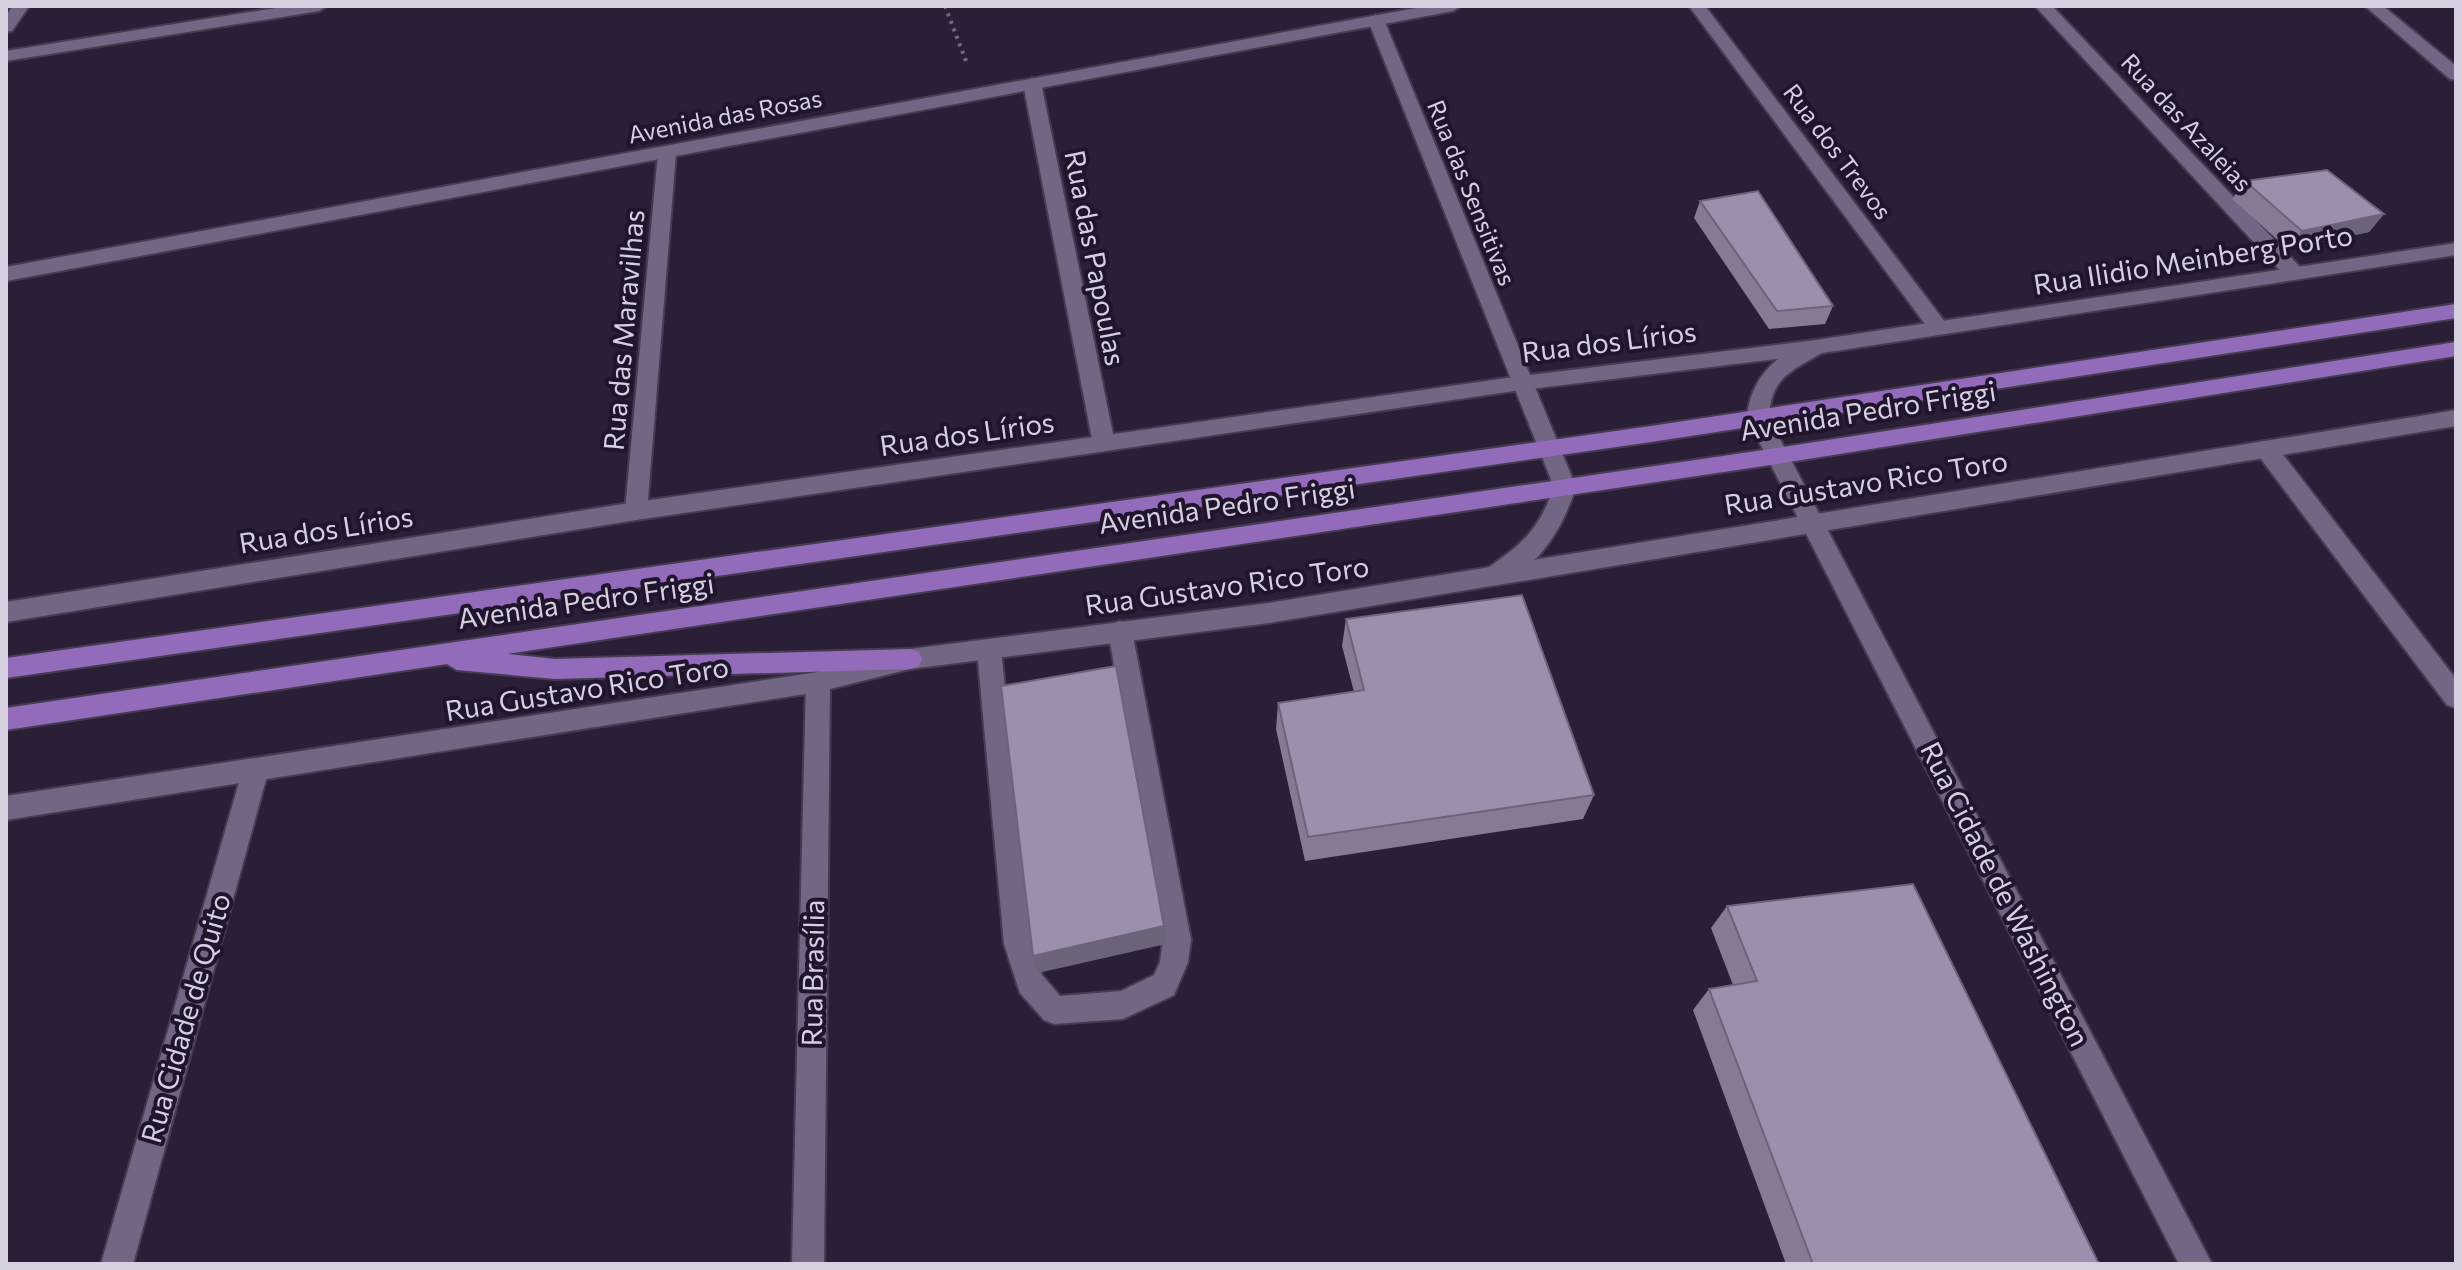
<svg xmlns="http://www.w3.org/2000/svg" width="2462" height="1270" font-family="Commissioner,sans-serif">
<rect width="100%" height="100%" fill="#2b1f38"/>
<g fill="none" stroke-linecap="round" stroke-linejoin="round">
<defs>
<path id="lane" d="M1120 621 1128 624 1132 631 1191 940 1188 962 1174 995 1123 1019 1054 1024 1044 1020 1020 993 1004 944 977 650 980 643 989 640 998 643 1001 650 1032 944 1042 975 1060 996 1121 991 1154 975 1160 962 1163 940 1108 631 1112 624Z"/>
<path id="street" d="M13 6H29L12 31 6 32V15Z
M288 6H327L319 11 6 61V51Z
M1689 6H1705L1945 322 1948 327 1945 332H1931Z
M2035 6H2052L2300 267 2303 272 2300 277H2286Z
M2365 6H2383L2456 66V80L2450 79Z
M1376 15 1384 20 1576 487C1563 527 1539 570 1496 584L1488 582 1484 575 1488 568C1524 543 1539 529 1554 487L1368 20Z
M1032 78 1041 83 1115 444 1112 450H1096L1093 444 1023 83Z
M667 147 676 153 647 511 644 517 636 520 628 517 625 511 658 153Z
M1816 340 1823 342 1826 347 1823 352C1791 372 1771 376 1769 418L2212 1264H2179L1747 418C1750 378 1778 351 1816 340Z
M2266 441 2274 443 2456 679V708L2447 705 2258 455 2255 449 2258 443Z
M818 672 827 675 830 682 824 1264H792L806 682 809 675Z
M255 761 264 764 268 772 133 1264H101L242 772 246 764Z"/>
<path id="secondary" d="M1427 6H1461L1453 11 6 281V267Z
M2456 243V255L1816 354 1521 390 636 520 6 622V602L636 502 1521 376 1816 340Z
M2456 410V426L1269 623 910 669 818 692 6 820V796L818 672 910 649 1269 603Z"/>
<path id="primary" d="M2456 304V318L1651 442 6 678V658L1651 426Z
M2456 342V356L1777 464 507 654 555 659 910 649 919 652 922 659 919 666 910 669 555 679 457 670 447 664 6 730V708L1777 448Z"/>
</defs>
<use href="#lane" stroke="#463c51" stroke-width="4"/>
<use href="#street" stroke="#463c51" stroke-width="4"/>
<use href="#secondary" stroke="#463c51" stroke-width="4"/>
<use href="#primary" stroke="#463c51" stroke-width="4"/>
<path stroke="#73697f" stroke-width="4" stroke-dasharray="3 5" stroke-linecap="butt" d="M945 6 966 61"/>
<use href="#lane" fill="#736684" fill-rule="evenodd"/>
<use href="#street" fill="#736684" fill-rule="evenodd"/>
<use href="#secondary" fill="#736684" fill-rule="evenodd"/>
<use href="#primary" fill="#926bbb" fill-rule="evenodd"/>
</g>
<path fill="#867a95" d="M2245 181 2384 214 2369 232 2288 249 2232 199Z
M1700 201 1833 306 1825 324 1769 329 1694 218Z
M1346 619 1594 795 1583 819 1305 861 1276 729 1278 703 1354 692 1342 646Z
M1727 906 2099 1264H1786L1693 1010 1709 989 1733 985 1711 928Z"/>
<path fill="#6d6379" d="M2384 214 2369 232 2288 249 2302 231Z
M1164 926 1166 944 1038 973 1033 956Z"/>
<path fill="#9c8ead" stroke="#6d6379" stroke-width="2" d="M2327 170 2384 214 2302 231 2245 181Z
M1758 191 1833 306 1777 311 1700 201Z
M1522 595 1594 795 1308 837 1278 703 1364 690 1346 619Z
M1116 666 1164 926 1033 956 1001 686Z
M1913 884 2099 1264H1813L1709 989 1757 981 1727 906Z"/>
<g text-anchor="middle" stroke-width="8" stroke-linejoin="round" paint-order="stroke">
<g font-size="24" fill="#d6cfe0" stroke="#21152e">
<text transform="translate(725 117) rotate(-11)" y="8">Avenida das Rosas</text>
<text transform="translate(2186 123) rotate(47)" y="8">Rua das Azaleias</text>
<text transform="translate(1837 152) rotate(53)" y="8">Rua dos Trevos</text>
<text transform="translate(1471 193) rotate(68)" y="8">Rua das Sensitivas</text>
</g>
<g font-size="28" fill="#d6cfe0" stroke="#21152e">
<text transform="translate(1095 258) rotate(79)" y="10">Rua das Papoulas</text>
<text transform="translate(2193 260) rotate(-9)" y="10">Rua Ilidio Meinberg Porto</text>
<text transform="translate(624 330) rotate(-85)" y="10">Rua das Maravilhas</text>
<text transform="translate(1609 342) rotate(-7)" y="10">Rua dos Lírios</text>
<text transform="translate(1868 411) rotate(-9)" y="10">Avenida Pedro Friggi</text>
<text transform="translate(967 434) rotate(-8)" y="10">Rua dos Lírios</text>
<text transform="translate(1866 483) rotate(-9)" y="10">Rua Gustavo Rico Toro</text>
<text transform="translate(1227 506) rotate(-8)" y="10">Avenida Pedro Friggi</text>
<text transform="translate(326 530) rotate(-9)" y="10">Rua dos Lírios</text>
<text transform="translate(1227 586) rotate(-8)" y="10">Rua Gustavo Rico Toro</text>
<text transform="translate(586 601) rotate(-8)" y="10">Avenida Pedro Friggi</text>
<text transform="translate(587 689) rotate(-9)" y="10">Rua Gustavo Rico Toro</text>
<text transform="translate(2005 894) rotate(63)" y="10">Rua Cidade de Washington</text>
<text transform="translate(813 973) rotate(-89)" y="10">Rua Brasília</text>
<text transform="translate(186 1018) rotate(-74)" y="10">Rua Cidade de Quito</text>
</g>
</g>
<rect width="2462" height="1270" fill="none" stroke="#d6cfe0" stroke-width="16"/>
</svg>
